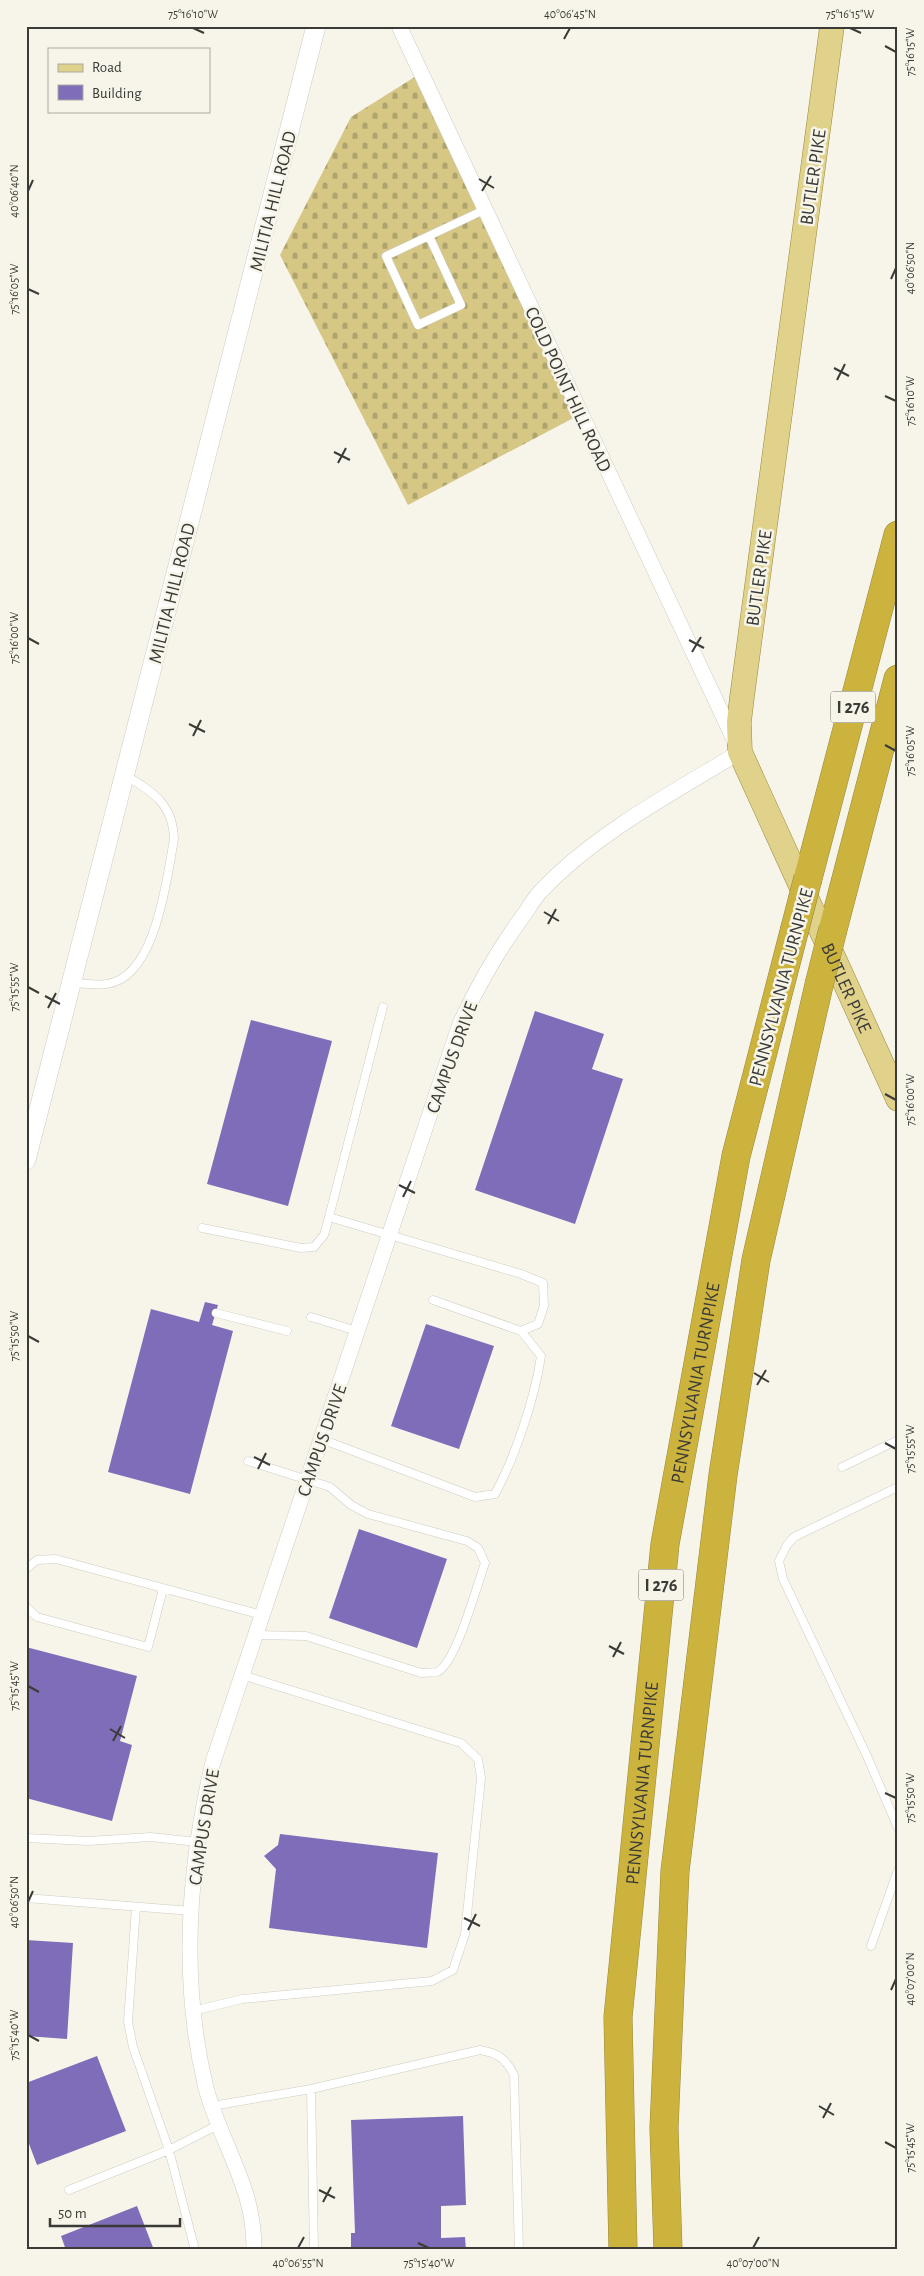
<svg xmlns="http://www.w3.org/2000/svg" width="924" height="2276" font-family="'Alegreya Sans',sans-serif">
<defs>
<pattern id="cemetery-stones" width="16" height="16" patternUnits="userSpaceOnUse" patternTransform="scale(1.25)"><rect width="16" height="16" fill="#d6c785"/><path d="M2 7V4a2 2 0 0 1 4 0v3zM10 15v-3a2 2 0 0 1 4 0v3z" fill="#afa36e"/></pattern>
</defs>
<rect width="100%" height="100%" fill="#f7f5ea"/>
<path fill="url(#cemetery-stones)" d="M421 73 581 414 408 505 280 255 351 117Z"/>
<path fill="#806db9" d="M535 1011 604 1034 592 1069 623 1079 575 1224 475 1190Z
M251 1020 332 1041 288 1206 207 1184Z
M205 1302 218 1305 212 1325 233 1331 190 1494 108 1472 151 1309 199 1322Z
M426 1324 494 1346 459 1449 391 1426Z
M359 1529 447 1559 417 1648 329 1618Z
M26 1647 137 1676 120 1741 132 1745 112 1821 26 1798Z
M280 1834 438 1853 427 1948 269 1928 276 1869 264 1856 278 1845Z
M26 1940 73 1943 67 2039 26 2036Z
M97 2056 126 2131 37 2165 26 2136V2083Z
M463 2116 466 2205 441 2206V2238L465 2237 466 2250H351V2233H355L351 2120Z
M137 2206 154 2250H66L61 2236Z"/>
<g fill="none" stroke-linecap="round" stroke-linejoin="round">
<defs>
<path id="service" d="M429 236 461 305 418 325 386 256 484 210
M72 983C83 983 95 986 106 984 156 979 167 877 174 839 173 804 153 792 125 775
M202 1228 301 1248 314 1247 324 1235 329 1217
M433 1300 521 1331
M216 1313 287 1331
M311 1317 357 1331
M321 1439 475 1497 495 1494C515 1457 535 1398 541 1356L521 1331 538 1324 544 1306 543 1283 521 1274 329 1217 383 1007
M248 1461 330 1487 351 1505 368 1514 467 1541 478 1548 485 1563C477 1585 456 1664 437 1672 433 1673 426 1672 421 1673L306 1636 255 1635
M842 1467 898 1440
M898 1487 794 1537 787 1545 779 1561 783 1579 867 1756 898 1828
M26 1569 37 1560 56 1559 262 1615
M26 1607 37 1617 148 1647 163 1589
M26 1838 88 1841 151 1837 197 1842
M26 1898 192 1911
M136 1907 128 2022 133 2047 169 2150 195 2250
M871 1946 898 1870
M193 2011 242 1999 432 1981 453 1970 465 1934 481 1778 478 1759 461 1743 242 1675
M311 2089 314 2250
M212 2106 311 2089 480 2050C498 2053 506 2059 514 2075L519 2250
M69 2190 169 2150 218 2125"/>
<path id="minor" d="M254 2250C254 2232 252 2215 247 2198 236 2160 216 2126 206 2088 180 1981 188 1869 213 1762L460 1024C478 985 498 950 523 916 529 908 534 898 541 891 595 834 672 793 740 752L399 26"/>
<path id="tertiary" d="M26 1160 316 26"/>
<g id="primary">
<path id="s1" d="M832 26 742 697 739 722 740 752 898 1099"/>
</g>
<g id="motorway">
<path d="M808 878 898 535"/>
<path d="M833 929 898 679"/>
<path id="s2" d="M623 2250 618 2017 665 1544 736 1156 794 932"/>
<path d="M668 2250 664 2128 675 1871 723 1475 756 1260 819 985"/>
</g>
</defs>
<use href="#service" stroke="#ceccc2" stroke-width="9"/>
<use href="#minor" stroke="#ceccc2" stroke-width="16"/>
<use href="#tertiary" stroke="#ceccc2" stroke-width="20"/>
<use href="#primary" stroke="#99893b" stroke-width="25"/>
<use href="#motorway" stroke="#99893b" stroke-width="29"/>
<use href="#service" stroke="#fff" stroke-width="8"/>
<use href="#minor" stroke="#fff" stroke-width="15"/>
<use href="#tertiary" stroke="#fff" stroke-width="19"/>
<use href="#primary" stroke="#e0d18b" stroke-width="24"/>
<use href="#motorway" stroke="#ccb33e" stroke-width="28"/>
<defs>
<path id="motorway-bridge" d="M794 932 808 878
M819 985 833 929"/>
</defs>
<use href="#motorway-bridge" stroke="#99893b" stroke-width="29" stroke-linecap="butt"/>
<use href="#motorway-bridge" stroke="#ccb33e" stroke-width="28"/>
</g>
<path fill="none" stroke="#3a3a36" stroke-width="2" d="M193 28 204 33M850 28 861 33M564 39 570 28M885 46 896 52M479 179 494 188M28 191 33 180M482 191 491 176M891 279 896 268M28 289 39 294M834 368 849 376M837 380 845 364M885 396 896 401M334 452 350 460M338 463 346 448M28 638 39 644M689 640 704 648M692 652 701 637M189 724 205 732M193 736 201 720M885 745 896 751M544 912 559 921M548 924 556 909M28 987 39 993M45 996 60 1004M48 1008 56 993M885 1094 896 1100M399 1185 415 1193M403 1197 411 1181M28 1336 39 1342M754 1373 769 1382M757 1385 766 1370M885 1443 896 1449M254 1457 270 1465M258 1469 266 1453M609 1646 624 1654M613 1657 621 1642M28 1686 39 1692M110 1729 125 1738M113 1741 121 1726M885 1793 896 1798M28 1902 33 1891M464 1918 480 1926M468 1930 476 1914M891 1990 896 1979M28 2035 39 2041M819 2106 834 2115M823 2118 831 2103M885 2142 896 2148M319 2190 335 2198M323 2202 331 2187M418 2243 429 2248M298 2248 304 2237M753 2248 759 2237"/>
<g text-anchor="middle" stroke-width="5" stroke-linejoin="round" paint-order="stroke">
<g fill="#f7f5ea" stroke="#73726c" stroke-width="1">
<rect x="830.5" y="691.5" width="45" height="31" rx="4"/>
<rect x="638.5" y="1569.5" width="45" height="31" rx="4"/>
</g>
<g font-size="18" font-weight="bold" fill="#3a3a36">
<text x="853" y="713">I 276</text>
<text x="661" y="1591">I 276</text>
</g>
<g font-size="19" fill="#3a3a36" stroke="#f7f5ea">
<text transform="translate(812 177) rotate(-82)" y="7">BUTLER PIKE</text>
<text transform="translate(272 201) rotate(-76)" y="7">MILITIA HILL ROAD</text>
<text transform="translate(569 389) rotate(65)" y="7">COLD POINT HILL ROAD</text>
<text transform="translate(758 578) rotate(-82)" y="7">BUTLER PIKE</text>
<text transform="translate(171 593) rotate(-76)" y="7">MILITIA HILL ROAD</text>
<text transform="translate(780 987) rotate(-75)" y="7">PENNSYLVANIA TURNPIKE</text>
<text dy="7" stroke="none"><textPath href="#s1" startOffset="991">BUTLER PIKE</textPath></text>
<text transform="translate(451 1057) rotate(-70)" y="7">CAMPUS DRIVE</text>
<text dy="7" stroke="none"><textPath href="#s2" startOffset="872">PENNSYLVANIA TURNPIKE</textPath></text>
<text transform="translate(321 1440) rotate(-71)" y="7">CAMPUS DRIVE</text>
<text dy="7" stroke="none"><textPath href="#s2" startOffset="468">PENNSYLVANIA TURNPIKE</textPath></text>
<text transform="translate(203 1827) rotate(-81)" y="7">CAMPUS DRIVE</text>
</g>
</g>
<rect width="924" height="2276" fill="none" stroke="#f7f5ea" stroke-width="55"/>
<rect x="48" y="48" width="162" height="65" fill="#f7f5ea" stroke="#abaaa2"/>
<rect x="58" y="64" width="25" height="8" fill="#e0d18b" stroke="#abaaa2"/>
<text x="92" y="72" font-size="15" fill="#3a3a36">Road</text>
<rect x="58" y="85" width="25" height="15" fill="#806db9" stroke="#abaaa2"/>
<text x="92" y="98" font-size="15" fill="#3a3a36">Building</text>
<path d="M50 2218v8h130v-8" fill="none" stroke="#3a3a36" stroke-width="2.5"/>
<text x="58" y="2218" font-size="15" fill="#3a3a36" stroke="#f7f5ea" stroke-width="4" paint-order="stroke">50 m</text>
<rect x="28" y="28" width="868" height="2220" fill="none" stroke="#3a3a36" stroke-width="2"/>
<g font-size="12" text-anchor="middle" fill="#3a3a36">
<text x="193" y="18">75°16'10"W</text>
<text x="570" y="18">40°06'45"N</text>
<text x="850" y="18">75°16'15"W</text>
<text transform="translate(910 52) rotate(-90)" y="4">75°16'15"W</text>
<text transform="translate(14 191) rotate(-90)" y="4">40°06'40"N</text>
<text transform="translate(910 268) rotate(-90)" y="4">40°06'50"N</text>
<text transform="translate(14 289) rotate(-90)" y="4">75°16'05"W</text>
<text transform="translate(910 401) rotate(-90)" y="4">75°16'10"W</text>
<text transform="translate(14 638) rotate(-90)" y="4">75°16'00"W</text>
<text transform="translate(910 751) rotate(-90)" y="4">75°16'05"W</text>
<text transform="translate(14 987) rotate(-90)" y="4">75°15'55"W</text>
<text transform="translate(910 1100) rotate(-90)" y="4">75°16'00"W</text>
<text transform="translate(14 1336) rotate(-90)" y="4">75°15'50"W</text>
<text transform="translate(910 1449) rotate(-90)" y="4">75°15'55"W</text>
<text transform="translate(14 1686) rotate(-90)" y="4">75°15'45"W</text>
<text transform="translate(910 1798) rotate(-90)" y="4">75°15'50"W</text>
<text transform="translate(14 1902) rotate(-90)" y="4">40°06'50"N</text>
<text transform="translate(910 1979) rotate(-90)" y="4">40°07'00"N</text>
<text transform="translate(14 2035) rotate(-90)" y="4">75°15'40"W</text>
<text transform="translate(910 2148) rotate(-90)" y="4">75°15'45"W</text>
<text x="298" y="2267">40°06'55"N</text>
<text x="429" y="2267">75°15'40"W</text>
<text x="753" y="2267">40°07'00"N</text>
</g>
</svg>
